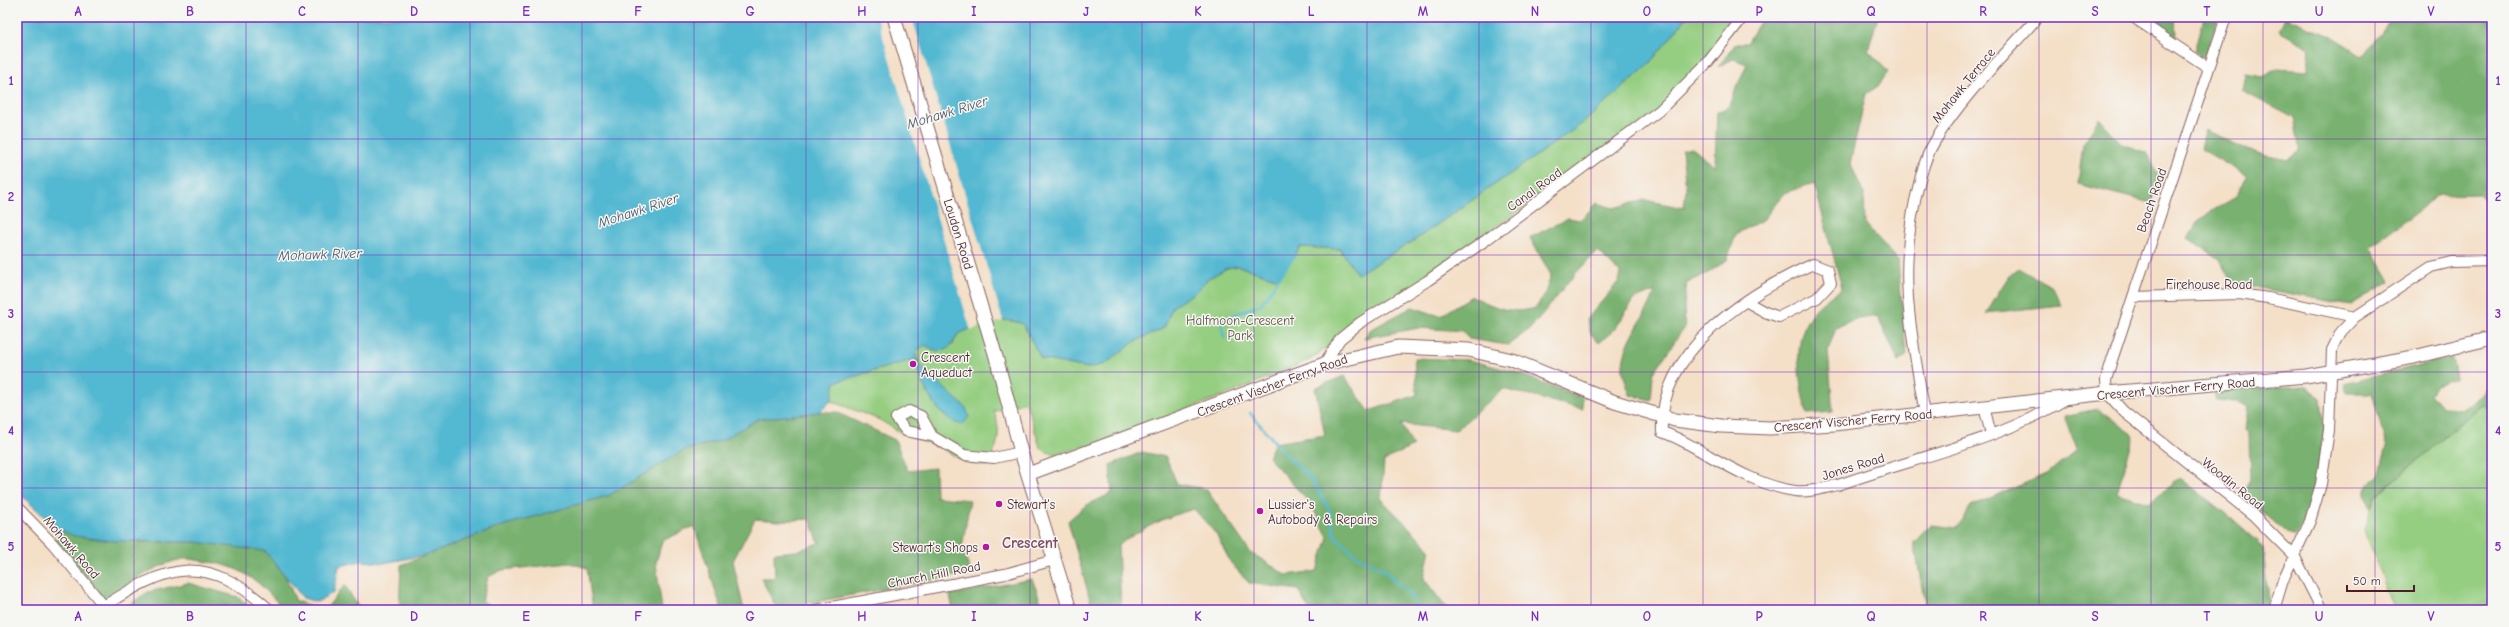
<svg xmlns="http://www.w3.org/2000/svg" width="2509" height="627" font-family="'Comic Neue',sans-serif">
<rect width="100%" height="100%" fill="#f6f6f2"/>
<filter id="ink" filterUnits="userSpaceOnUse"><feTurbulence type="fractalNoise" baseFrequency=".025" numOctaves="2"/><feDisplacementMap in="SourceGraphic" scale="8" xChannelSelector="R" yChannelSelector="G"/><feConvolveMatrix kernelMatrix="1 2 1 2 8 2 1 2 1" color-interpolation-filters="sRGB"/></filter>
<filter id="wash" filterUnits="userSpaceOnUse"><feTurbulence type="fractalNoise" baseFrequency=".012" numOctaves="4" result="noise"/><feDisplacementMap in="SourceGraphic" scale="16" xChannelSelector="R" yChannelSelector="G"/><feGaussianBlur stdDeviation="0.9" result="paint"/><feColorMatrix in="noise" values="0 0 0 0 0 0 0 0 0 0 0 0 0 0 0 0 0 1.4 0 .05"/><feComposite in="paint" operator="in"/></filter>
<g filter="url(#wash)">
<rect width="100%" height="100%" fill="#f4dfc7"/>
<path fill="#95ce81" stroke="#707656" d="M1687 17H1743L1660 110 1311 359 1239 390 1085 447 1056 454 1046 452 1040 447 1026 402 994 411C1002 433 998 446 987 466L965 462 939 447 903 434 880 420 831 401 835 382 915 359 930 398 956 423 930 377 919 365 915 352 925 345 934 350 953 345 957 335C981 323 997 315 1024 324L1041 359 1088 368 1105 364 1134 342 1164 328 1172 307 1194 293 1209 278 1227 268 1238 266 1276 278 1285 270 1300 247 1340 249 1357 274 1412 242 1583 123 1649 64Z
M2482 405 2492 412V610H2395L2364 530 2375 497Z"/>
<path fill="#78b16f" stroke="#61684d" d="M1763 17H1878L1868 50 1888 72 1878 86 1866 94 1850 163 1864 194 1865 224 1898 260 1906 355 1899 362 1877 316 1852 320 1836 328 1828 350 1833 412 1807 414C1799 384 1792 343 1810 316 1818 304 1832 296 1842 288L1814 183 1784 193 1764 219 1736 234 1727 260 1705 275 1687 282 1684 304 1685 326 1653 374 1651 400 1630 395C1628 387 1624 379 1623 371 1621 341 1647 319 1655 291L1633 300 1616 328 1599 343 1591 334 1587 319 1619 281 1620 273 1598 251 1575 274 1530 329 1508 345 1469 339 1463 331 1419 328 1364 338 1370 330 1412 307 1440 316 1472 296C1495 307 1510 315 1536 308L1545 293 1551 275 1530 238 1568 218 1580 220 1597 203 1613 208 1645 200 1684 208 1686 189 1682 150 1692 148 1715 166 1717 112 1728 107 1747 64 1733 59 1718 67 1736 43H1747Z
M2144 17H2175L2176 38Z
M2204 17H2218L2204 59 2195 52Z
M2285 17 2337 39 2363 57 2390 20 2385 17H2492V135L2488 139 2492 148V212L2481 194 2439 195 2370 247 2390 281 2351 305 2232 283 2220 259 2188 238 2200 218 2236 197 2247 176 2201 149 2205 130 2257 154 2288 160 2300 150 2294 118 2242 91 2245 74 2263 77 2277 69 2308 71 2310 48 2279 31Z
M2099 118 2122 144 2146 152 2161 178 2151 203 2078 184 2083 144Z
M2019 268 2052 287 2062 305 1986 313 2008 277Z
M2452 357 2456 379 2437 386 2430 394 2442 407 2461 408 2472 402 2482 395 2492 377V412L2481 405 2375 497 2371 509 2366 495 2369 483 2379 475 2387 447 2372 393H2347L2344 384Z
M1414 358 1469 360 1515 372 1582 398 1583 409 1503 389 1456 430 1401 424 1413 446 1384 461 1381 499 1430 549 1424 579 1448 610H1309L1298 590 1249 583 1231 563 1216 534 1194 509C1165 517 1143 528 1118 545L1121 610H1093L1068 521 1085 506 1112 493 1110 465 1142 452 1166 457 1177 484 1206 489 1250 552 1286 575 1317 571 1328 537 1310 503 1268 457 1275 443 1325 435 1315 388 1344 376 1369 411 1417 395Z
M2305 386 2321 398 2324 426 2316 485 2311 507 2295 537 2289 535 2242 494 2250 480 2249 434 2245 430 2248 407 2237 401 2216 400 2214 393 2225 390Z
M2098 409 2134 435 2117 493 2148 503 2180 478 2226 514 2263 547 2269 610H1926L1914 542 1931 525 1957 528 1971 506 2047 474 2077 449 2064 416Z
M820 412H836L895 440 908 471 935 468 936 497 970 500 962 548 971 573 777 609 761 578H775L774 553 797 551 819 543 810 519 778 521 755 519 733 561 744 610H722L694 526 662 541 656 563 662 610H593L587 568 570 563 502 570 488 577 482 601 497 610H399L401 565 505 525 610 495 684 450 722 440 758 419Z
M55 527C97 546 150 541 195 542 218 542 242 547 265 551L286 578 296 601 324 610H284C259 580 241 565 201 561 195 560 188 558 183 559 155 564 128 585 104 599L56 540Z
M1032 579 1044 610H953L950 595Z
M188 583 238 597 253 610H121L148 592Z
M345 585 360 610H325Z"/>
<path fill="#53b8d1" stroke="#4e6c7e" d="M17 17H1687L1649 64 1583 123 1412 242 1357 274 1340 249 1300 247 1285 270 1276 278 1238 266 1227 268 1209 278 1194 293 1172 307 1164 328 1134 342 1105 364 1088 368 1041 359 1023 324C997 315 981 323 957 335 950 352 940 355 925 345L915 352 919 365 966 408 969 417 962 425C934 417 922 384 915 359L835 382 831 401 820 412 758 419 722 440 684 450 610 495 505 525 427 555 383 563 362 561 339 566 334 592 317 602 303 598 265 551 195 542 114 541 74 536 55 527 17 491Z"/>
<path fill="#f4dfc7" d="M877 17H912L1003 321 982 325 971 331Z"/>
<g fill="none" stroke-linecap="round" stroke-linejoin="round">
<path stroke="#53b8d1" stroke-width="2.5" d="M1224 338 1221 320 1261 304 1295 255
M1250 413 1287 456 1311 479 1329 509 1335 536 1356 555 1383 569 1410 595 1420 610"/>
</g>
</g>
<g filter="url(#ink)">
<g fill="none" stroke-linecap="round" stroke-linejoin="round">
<defs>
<path id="minor" d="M2133 17 2209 68
M2226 17 2112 360 2106 380 2107 393 2124 412 2253 515 2295 557 2322 610
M2133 297 2239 294 2268 298 2355 317 2431 267 2452 262 2492 261
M1747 302 1765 312 1779 317 1817 298 1831 283 1828 270 1813 264C1748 293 1658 351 1662 432 1680 438 1693 447 1708 455 1734 470 1765 487 1795 491 1810 493 1824 488 1838 485 1913 458 1997 442 2066 399
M1324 364 1340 339 1361 322 1427 281 1486 240 1660 110 1708 62 1743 17
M1984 407 1991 434
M1925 414C1912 337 1898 279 1915 201 1920 179 1924 159 1935 141 1963 95 2003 57 2038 17
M932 436 921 416 909 411 896 418 906 431 932 436 964 455 994 458 1021 452
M17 507 53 544 104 606
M98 610C168 564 204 551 270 610
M816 610 1005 574 1054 560
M2274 610 2283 580 2310 521 2321 484 2329 430 2332 350 2341 332 2355 317"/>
<path id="major" d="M894 17 996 357 1021 452 1070 610
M1028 474 1324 364 1398 347 1469 350 1512 360 1615 402 1675 420 1721 426 1770 428 1834 424 2107 393 2306 376 2414 357 2492 338"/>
</defs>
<use href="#minor" stroke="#866262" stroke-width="12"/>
<use href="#major" stroke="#866262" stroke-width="15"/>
<use href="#minor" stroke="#fff" stroke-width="10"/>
<use href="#major" stroke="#fff" stroke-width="13"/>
</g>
</g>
<path fill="none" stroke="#7b2cbf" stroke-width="1" stroke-opacity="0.55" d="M134 17V610M246 17V610M358 17V610M470 17V610M582 17V610M694 17V610M806 17V610M918 17V610M1030 17V610M1142 17V610M1254 17V610M1367 17V610M1479 17V610M1591 17V610M1703 17V610M1815 17V610M1927 17V610M2039 17V610M2151 17V610M2263 17V610M2375 17V610M17 139H2492M17 255H2492M17 372H2492M17 488H2492"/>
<g fill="#b5179e" stroke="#f6f6f2" stroke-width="1.5">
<circle cx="913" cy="364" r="4"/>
<circle cx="999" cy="504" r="4"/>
<circle cx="1260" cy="511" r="4"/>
<circle cx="986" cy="547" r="4"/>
</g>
<g text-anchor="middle" stroke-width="3" stroke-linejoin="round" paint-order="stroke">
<g font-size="13" fill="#4a1f2b" stroke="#f6f6f2">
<text transform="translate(1963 85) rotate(-51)" y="5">Mohawk Terrace</text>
<text transform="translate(1534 189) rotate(-36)" y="5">Canal Road</text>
<text transform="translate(2151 200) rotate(-71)" y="5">Beach Road</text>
<text transform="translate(959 234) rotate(73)" y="5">Loudon Road</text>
<text x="2209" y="289">Firehouse Road</text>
<text transform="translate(1272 385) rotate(-20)" y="5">Crescent Vischer Ferry Road</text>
<text transform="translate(2176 388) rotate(-5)" y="5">Crescent Vischer Ferry Road</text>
<text transform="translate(1853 420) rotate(-5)" y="5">Crescent Vischer Ferry Road</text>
<text transform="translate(1853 466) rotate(-17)" y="5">Jones Road</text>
<text transform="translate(2233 483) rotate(39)" y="5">Woodin Road</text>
<text transform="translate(72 547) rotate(49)" y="5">Mohawk Road</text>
<text transform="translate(934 574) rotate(-11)" y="5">Church Hill Road</text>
</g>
<g font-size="13" fill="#605445" stroke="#f6f6f2">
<text x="1240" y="325">Halfmoon-Crescent<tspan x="1240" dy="15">Park</tspan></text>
</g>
<g font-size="13" fill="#4a1f2b" stroke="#f6f6f2" text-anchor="start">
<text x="921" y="362">Crescent<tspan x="921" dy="15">Aqueduct</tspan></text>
<text x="1007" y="509">Stewart's</text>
<text x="1268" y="509">Lussier's<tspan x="1268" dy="15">Autobody &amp; Repairs</tspan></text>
<text x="978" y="552" text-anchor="end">Stewart's Shops</text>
</g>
<g font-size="14" font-style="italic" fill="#4d5565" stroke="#f6f6f2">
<text transform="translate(947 112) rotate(-17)" y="5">Mohawk River</text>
<text transform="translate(638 210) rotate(-18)" y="5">Mohawk River</text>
<text transform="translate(320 254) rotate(-2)" y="5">Mohawk River</text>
</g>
<g font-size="15" font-weight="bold" fill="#7e4a64" stroke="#f6f6f2">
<text x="1030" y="548">Crescent</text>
</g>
</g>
<rect width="2509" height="627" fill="none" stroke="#f6f6f2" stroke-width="44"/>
<path d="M2347 585v6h67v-6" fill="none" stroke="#4a1f2b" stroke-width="2"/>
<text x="2353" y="585" font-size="12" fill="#4a1f2b" stroke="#f6f6f2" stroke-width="3" paint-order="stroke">50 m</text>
<rect x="22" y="22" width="2465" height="583" fill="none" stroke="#7b2cbf" stroke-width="1.5"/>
<g font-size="13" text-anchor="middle" font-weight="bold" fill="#7b2cbf">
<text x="78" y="16">A</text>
<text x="190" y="16">B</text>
<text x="302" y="16">C</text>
<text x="414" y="16">D</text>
<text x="526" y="16">E</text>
<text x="638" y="16">F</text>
<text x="750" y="16">G</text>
<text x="862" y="16">H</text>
<text x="974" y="16">I</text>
<text x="1086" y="16">J</text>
<text x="1198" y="16">K</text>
<text x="1311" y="16">L</text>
<text x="1423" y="16">M</text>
<text x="1535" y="16">N</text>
<text x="1647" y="16">O</text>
<text x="1759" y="16">P</text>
<text x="1871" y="16">Q</text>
<text x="1983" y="16">R</text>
<text x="2095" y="16">S</text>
<text x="2207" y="16">T</text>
<text x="2319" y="16">U</text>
<text x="2431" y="16">V</text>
<text x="11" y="85">1</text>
<text x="2498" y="85">1</text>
<text x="11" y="201">2</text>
<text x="2498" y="201">2</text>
<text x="11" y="318">3</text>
<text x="2498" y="318">3</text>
<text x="11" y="435">4</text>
<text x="2498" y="435">4</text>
<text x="11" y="551">5</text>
<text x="2498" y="551">5</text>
<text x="78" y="621">A</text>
<text x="190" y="621">B</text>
<text x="302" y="621">C</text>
<text x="414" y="621">D</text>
<text x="526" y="621">E</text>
<text x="638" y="621">F</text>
<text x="750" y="621">G</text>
<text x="862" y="621">H</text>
<text x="974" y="621">I</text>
<text x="1086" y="621">J</text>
<text x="1198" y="621">K</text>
<text x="1311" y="621">L</text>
<text x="1423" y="621">M</text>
<text x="1535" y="621">N</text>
<text x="1647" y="621">O</text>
<text x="1759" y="621">P</text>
<text x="1871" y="621">Q</text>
<text x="1983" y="621">R</text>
<text x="2095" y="621">S</text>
<text x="2207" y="621">T</text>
<text x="2319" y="621">U</text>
<text x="2431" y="621">V</text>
</g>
</svg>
